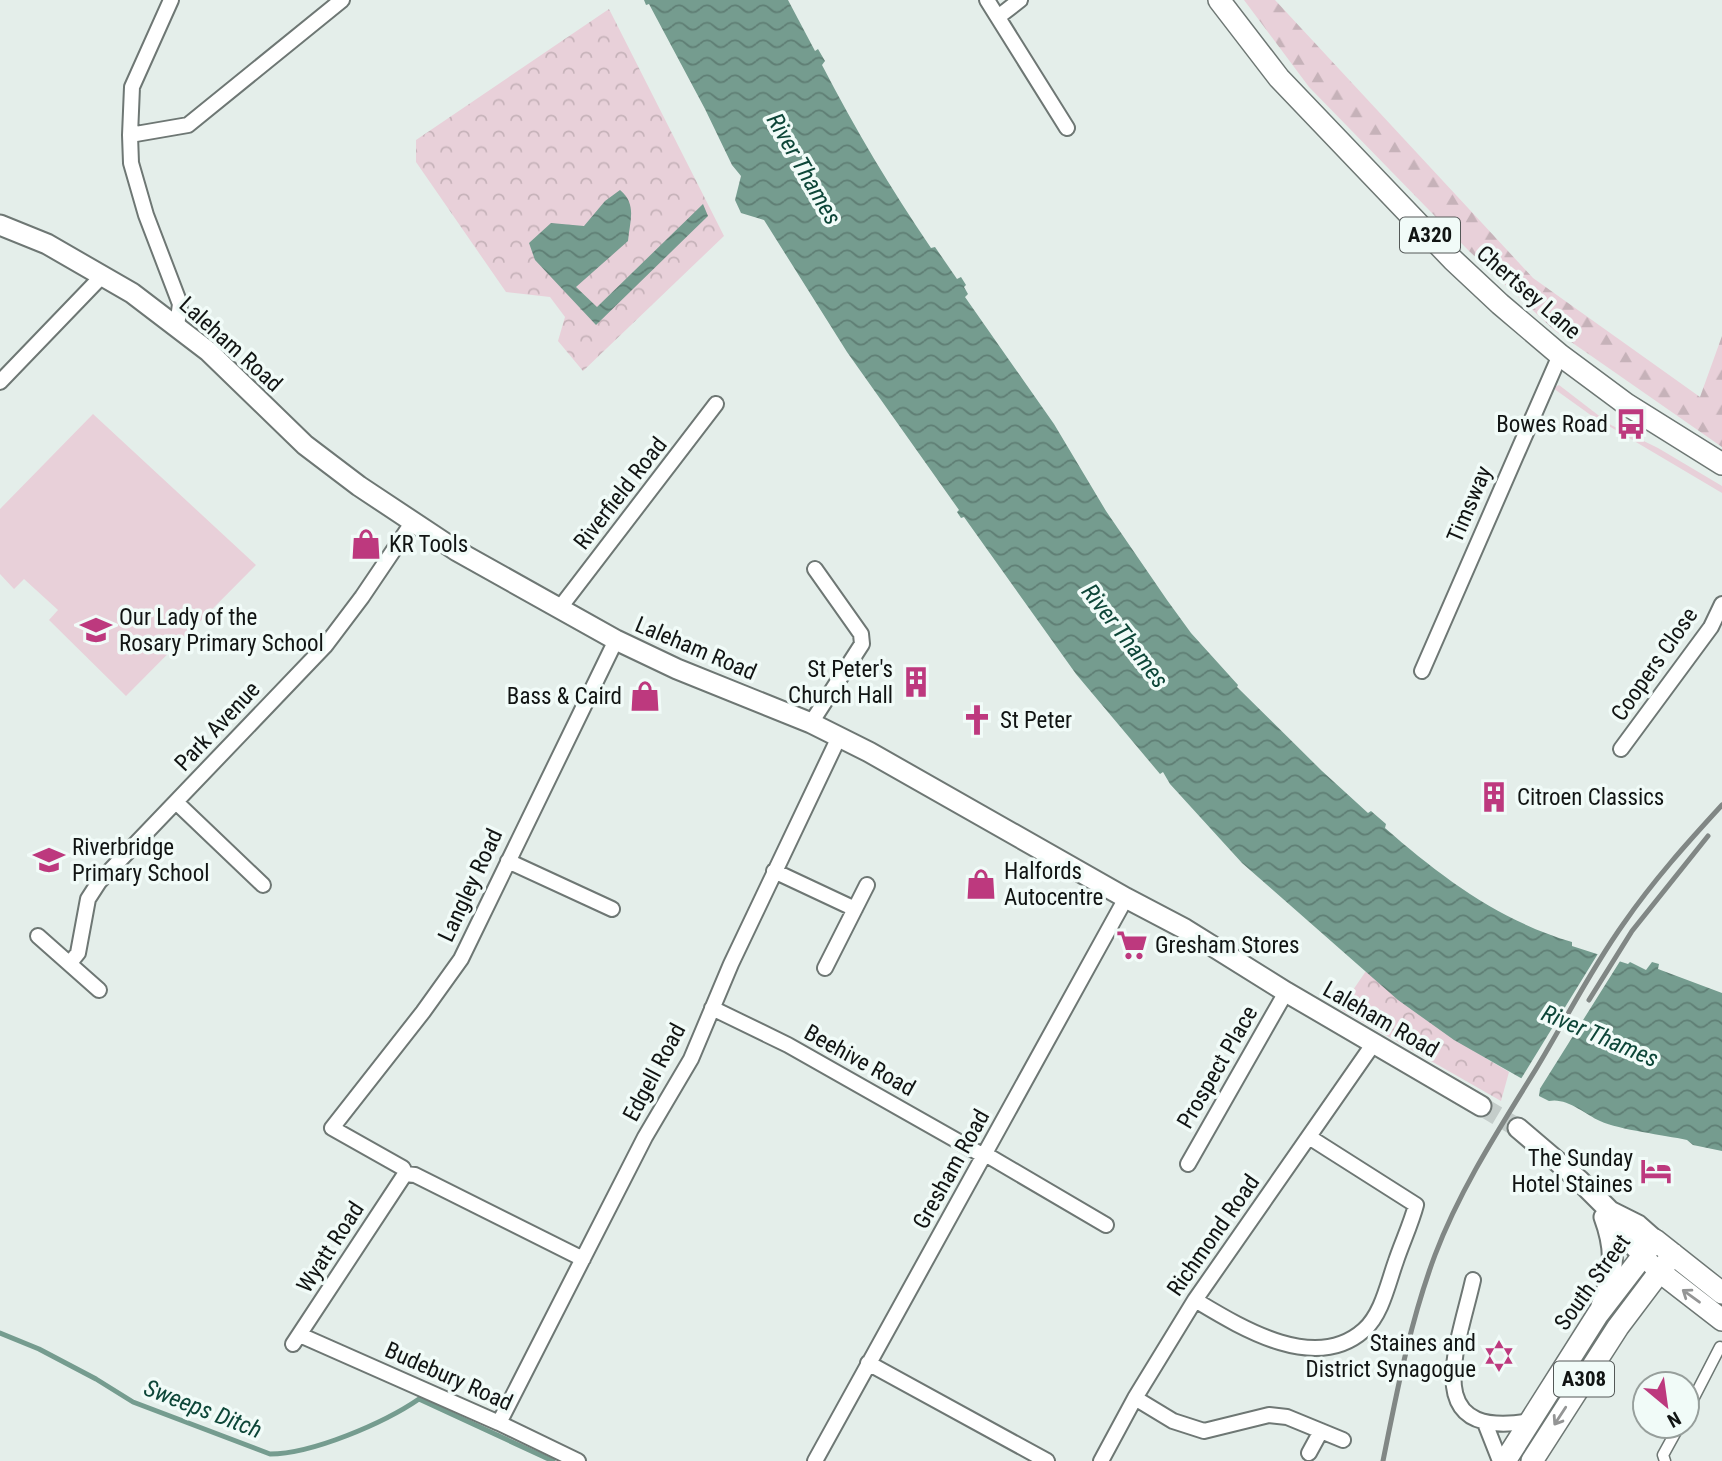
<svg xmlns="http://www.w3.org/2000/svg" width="1722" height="1461" font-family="'Roboto Condensed',sans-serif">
<defs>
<pattern id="forest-firs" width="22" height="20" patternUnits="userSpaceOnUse" patternTransform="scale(1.75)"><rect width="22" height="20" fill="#e8d0d9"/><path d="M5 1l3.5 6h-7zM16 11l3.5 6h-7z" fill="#c6b2b9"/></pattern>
<pattern id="park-crowns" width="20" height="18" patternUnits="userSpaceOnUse" patternTransform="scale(1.75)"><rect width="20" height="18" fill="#e8d0d9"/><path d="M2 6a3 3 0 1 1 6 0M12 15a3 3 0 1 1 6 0" fill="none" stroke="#c6b2b9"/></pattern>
<pattern id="water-waves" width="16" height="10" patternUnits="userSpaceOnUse" patternTransform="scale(1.75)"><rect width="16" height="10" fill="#759c8f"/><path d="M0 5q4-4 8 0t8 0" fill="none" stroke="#5f7e74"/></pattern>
</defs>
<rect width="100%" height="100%" fill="#e4eeea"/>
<path fill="#e8d0d9" d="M1559 385 1611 425 1658 448 1722 486V493L1592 416 1553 388Z
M93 414 256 565 126 696 49 620 58 610 24 579 14 589 0 574V509Z"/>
<path fill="url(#forest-firs)" d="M1244 0H1275L1533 278 1700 397 1722 336V447L1554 330 1469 251 1309 87Z"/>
<path fill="url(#park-crowns)" d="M609 9 724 236 583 371 558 341 565 317 550 297 506 292 416 162V140Z
M1366 971C1410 1010 1458 1042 1509 1072L1501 1101 1340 1009Z"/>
<path fill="url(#water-waves)" d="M644 0H788L815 51 818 49 825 61 822 65C855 129 891 189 931 248L935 247 957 279 961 277 966 285 964 287 968 294 965 297 1054 424 1106 511 1167 600 1191 633 1238 685 1237 687 1322 771 1368 813 1371 811 1386 824 1385 828C1441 877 1500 921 1572 942V946L1628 964 1630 962 1646 970 1652 962 1659 964 1658 969 1722 993V1151L1693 1145 1687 1140C1664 1135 1620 1130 1600 1121 1585 1114 1566 1097 1549 1101L1539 1096 1540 1089 1454 1040 1398 1000 1242 863 1170 784 1163 772 1160 774 1076 674 964 517 961 518 957 512 959 510 847 352 764 220 741 213 735 200 741 176 732 165 705 109 649 4 646 5Z
M620 190C637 204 630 220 628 241L576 287 597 307 703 204 708 216 596 325 535 260 529 243 551 223 584 226 605 201Z"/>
<path fill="#e4eeea" d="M1599 952 1622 958 1536 1095V1091L1519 1082Z"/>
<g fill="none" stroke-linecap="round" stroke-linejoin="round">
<path stroke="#759c8f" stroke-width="5" d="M0 1333 39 1349 96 1379 133 1402 270 1454C312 1454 384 1423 419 1399L553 1461"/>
<path stroke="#c4cdca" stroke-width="19" stroke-dasharray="19 10" stroke-linecap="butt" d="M1481 1106 1518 1128"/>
<defs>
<path id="pedestrian" d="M1687 1411 1720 1347
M1665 1461 1663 1455 1679 1426"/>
<path id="minor" d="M171 0 132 87 130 135 131 163 146 215 180 304 177 326
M987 0 1067 128
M998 17 1020 0
M130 135 188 125 342 0
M0 382 103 275
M559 609 716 404
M1422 671 1560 355
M811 723 862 644 861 634 815 569
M1621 749 1711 627 1722 604
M176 802 263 885
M508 861 612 909
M774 871 855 909
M38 936 99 990
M70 963 78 953 88 899 99 882 325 646 362 597 412 523
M825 968 867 885
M712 1008 788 1045 984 1156
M985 1154 1106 1225
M1188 1164 1286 992
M583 1259 415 1175 405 1174 403 1168 332 1128 423 1012 461 959 616 640
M1473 1280C1458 1347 1417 1441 1531 1421
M1195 1300C1240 1327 1315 1374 1364 1330 1382 1314 1388 1283 1396 1261 1402 1243 1411 1224 1416 1205L1309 1137
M300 1335 499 1423 578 1461
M293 1344 405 1174
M868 1363 1047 1461
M1135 1398 1173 1421 1204 1431 1269 1415 1287 1417 1343 1440
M499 1423 645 1137 691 1059 731 964 839 737
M1485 1423 1500 1461
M1309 1453 1321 1431
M815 1461 1126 898
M1101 1461 1135 1398 1195 1300 1374 1043"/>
<path id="secondary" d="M0 225 47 244 132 293 208 351 305 445 359 486 457 551 616 640 677 669 811 723 869 752 1126 898 1185 929 1286 992 1481 1106
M1518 1128 1579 1180 1610 1211 1627 1239 1654 1267
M1610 1211 1638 1225 1655 1240
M1601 1306C1614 1272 1617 1252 1604 1217"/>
<path id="primary" d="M1219 0 1279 78 1453 260 1500 304 1560 355 1626 404 1722 464
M1660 1272 1722 1320
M1505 1461 1598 1314 1655 1240 1722 1293
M1532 1461 1618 1327 1673 1254"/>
</defs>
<use href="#pedestrian" stroke="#6e7774" stroke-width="13"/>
<use href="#minor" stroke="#6e7774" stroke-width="18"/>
<use href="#secondary" stroke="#6e7774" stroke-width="23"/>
<use href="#primary" stroke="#6e7774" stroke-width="24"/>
<use href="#pedestrian" stroke="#fff" stroke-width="10"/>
<use href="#minor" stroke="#fff" stroke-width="14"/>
<use href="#secondary" stroke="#fff" stroke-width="19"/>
<use href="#primary" stroke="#fff" stroke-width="21"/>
<path stroke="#818785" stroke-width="5" d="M1589 1000 1632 931 1708 836
M1383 1461C1397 1391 1410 1322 1435 1255 1460 1189 1499 1129 1536 1069 1565 1021 1591 969 1624 923 1653 881 1687 843 1722 805"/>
</g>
<defs><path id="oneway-shaft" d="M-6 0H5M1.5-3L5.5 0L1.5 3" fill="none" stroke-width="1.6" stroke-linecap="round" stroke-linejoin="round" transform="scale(1.75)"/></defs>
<g stroke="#949595">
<use href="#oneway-shaft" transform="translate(1691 1296) rotate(-144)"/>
<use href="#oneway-shaft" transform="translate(1560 1416) rotate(123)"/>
</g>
<defs>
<symbol id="bus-bare" viewBox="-9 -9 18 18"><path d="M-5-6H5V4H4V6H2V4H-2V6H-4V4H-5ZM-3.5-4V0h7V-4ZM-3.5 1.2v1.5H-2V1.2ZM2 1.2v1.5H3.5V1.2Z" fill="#bd397e" stroke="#f1fbf8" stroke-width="2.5" paint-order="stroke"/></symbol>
<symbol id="shop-bare" viewBox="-9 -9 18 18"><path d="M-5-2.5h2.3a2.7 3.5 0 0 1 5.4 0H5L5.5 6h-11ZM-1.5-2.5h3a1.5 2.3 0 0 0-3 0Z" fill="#bd397e" stroke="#f1fbf8" stroke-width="2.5" paint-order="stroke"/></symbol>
<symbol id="school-bare" viewBox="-9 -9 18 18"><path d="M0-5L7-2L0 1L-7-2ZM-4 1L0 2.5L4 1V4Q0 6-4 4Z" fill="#bd397e" stroke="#f1fbf8" stroke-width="2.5" paint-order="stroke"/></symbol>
<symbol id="building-bare" viewBox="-9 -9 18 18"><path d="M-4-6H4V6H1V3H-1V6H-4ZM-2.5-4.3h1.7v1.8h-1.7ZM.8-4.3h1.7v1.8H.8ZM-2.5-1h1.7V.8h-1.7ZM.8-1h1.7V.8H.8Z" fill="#bd397e" stroke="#f1fbf8" stroke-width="2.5" paint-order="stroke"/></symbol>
<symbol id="church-bare" viewBox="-9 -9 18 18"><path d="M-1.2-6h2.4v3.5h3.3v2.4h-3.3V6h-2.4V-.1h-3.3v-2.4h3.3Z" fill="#bd397e" stroke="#f1fbf8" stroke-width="2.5" paint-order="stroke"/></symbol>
<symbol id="supermarket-bare" viewBox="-9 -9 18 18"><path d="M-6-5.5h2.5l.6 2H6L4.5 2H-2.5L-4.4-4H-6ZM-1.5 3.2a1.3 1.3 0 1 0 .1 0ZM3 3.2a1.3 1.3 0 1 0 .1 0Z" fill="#bd397e" stroke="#f1fbf8" stroke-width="2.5" paint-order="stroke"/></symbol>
<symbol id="hotel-bare" viewBox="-9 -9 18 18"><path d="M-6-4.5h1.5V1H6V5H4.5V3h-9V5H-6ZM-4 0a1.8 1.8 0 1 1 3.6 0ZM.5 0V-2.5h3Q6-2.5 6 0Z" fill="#bd397e" stroke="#f1fbf8" stroke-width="2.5" paint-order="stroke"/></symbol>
<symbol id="synagogue-bare" viewBox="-9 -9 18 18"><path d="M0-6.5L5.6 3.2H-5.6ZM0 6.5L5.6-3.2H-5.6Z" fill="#bd397e" stroke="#f1fbf8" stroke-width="2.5" paint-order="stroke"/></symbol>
</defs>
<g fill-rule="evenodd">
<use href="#bus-bare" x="1609" y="402" width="44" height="44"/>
<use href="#shop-bare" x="344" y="522" width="44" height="44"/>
<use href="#school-bare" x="74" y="608" width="44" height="44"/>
<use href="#building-bare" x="894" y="660" width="44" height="44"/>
<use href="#shop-bare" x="623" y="674" width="44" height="44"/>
<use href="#church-bare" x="955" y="698" width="44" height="44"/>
<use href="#building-bare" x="1472" y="775" width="44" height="44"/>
<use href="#school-bare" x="27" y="838" width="44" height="44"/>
<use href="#shop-bare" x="959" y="862" width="44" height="44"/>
<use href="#supermarket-bare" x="1110" y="923" width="44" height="44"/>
<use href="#hotel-bare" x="1634" y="1149" width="44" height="44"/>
<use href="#synagogue-bare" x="1477" y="1334" width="44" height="44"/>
</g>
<g text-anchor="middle" stroke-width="7" stroke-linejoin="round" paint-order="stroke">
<g fill="#f1fbf8" stroke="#545958" stroke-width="2">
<rect x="1400" y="217.5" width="60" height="35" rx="5"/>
<rect x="1554" y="1361.5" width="60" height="35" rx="5"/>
</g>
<g font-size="21" font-weight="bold" fill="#111413">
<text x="1430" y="242">A320</text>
<text x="1584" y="1386">A308</text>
</g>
<g font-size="23" fill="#111413" stroke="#f1fbf8">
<text transform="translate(1529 292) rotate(41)" y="8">Chertsey Lane</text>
<text transform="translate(231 344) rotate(42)" y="8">Laleham Road</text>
<text transform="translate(620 493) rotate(-52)" y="8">Riverfield Road</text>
<text transform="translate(1469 504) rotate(-67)" y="8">Timsway</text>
<text transform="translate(696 648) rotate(23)" y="8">Laleham Road</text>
<text transform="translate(1654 664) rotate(-55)" y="8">Coopers Close</text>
<text transform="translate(217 726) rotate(-47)" y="8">Park Avenue</text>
<text transform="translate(470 885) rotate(-65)" y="8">Langley Road</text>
<text transform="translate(1381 1019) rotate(30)" y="8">Laleham Road</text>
<text transform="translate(860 1060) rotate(29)" y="8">Beehive Road</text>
<text transform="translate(1217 1067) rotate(-60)" y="8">Prospect Place</text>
<text transform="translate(654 1072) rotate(-62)" y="8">Edgell Road</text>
<text transform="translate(951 1169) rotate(-61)" y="8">Gresham Road</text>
<text transform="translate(1213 1235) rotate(-55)" y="8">Richmond Road</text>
<text transform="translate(330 1247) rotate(-57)" y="8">Wyatt Road</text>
<text transform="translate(1592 1282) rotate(-54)" y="8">South Street</text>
<text transform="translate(449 1376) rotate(24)" y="8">Budebury Road</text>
</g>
<g font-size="23" fill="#111413" stroke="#f1fbf8" text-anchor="start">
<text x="1608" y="432" text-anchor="end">Bowes Road</text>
<text x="389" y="552">KR Tools</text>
<text x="119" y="625">Our Lady of the<tspan x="119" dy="26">Rosary Primary School</tspan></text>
<text x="893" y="677" text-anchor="end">St Peter's<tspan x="893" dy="26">Church Hall</tspan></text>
<text x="622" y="704" text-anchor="end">Bass &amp; Caird</text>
<text x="1000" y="728">St Peter</text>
<text x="1517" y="805">Citroen Classics</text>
<text x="72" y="855">Riverbridge<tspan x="72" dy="26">Primary School</tspan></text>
<text x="1004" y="879">Halfords<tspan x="1004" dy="26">Autocentre</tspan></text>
<text x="1155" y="953">Gresham Stores</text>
<text x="1633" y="1166" text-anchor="end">The Sunday<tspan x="1633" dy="26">Hotel Staines</tspan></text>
<text x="1476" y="1351" text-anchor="end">Staines and<tspan x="1476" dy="26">District Synagogue</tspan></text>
</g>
<g font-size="24" font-style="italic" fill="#0d4638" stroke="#f1fbf8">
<text transform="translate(804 169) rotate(60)" y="8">River Thames</text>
<text transform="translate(1125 636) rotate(52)" y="8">River Thames</text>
<text transform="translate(1600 1036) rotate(23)" y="8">River Thames</text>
<text transform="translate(203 1409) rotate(21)" y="8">Sweeps Ditch</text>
</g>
</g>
<g transform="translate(1666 1405) rotate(151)"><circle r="33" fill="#f1fbf8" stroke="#979f9c" stroke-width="2"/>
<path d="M0-5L12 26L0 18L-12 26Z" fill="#bd397e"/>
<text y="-10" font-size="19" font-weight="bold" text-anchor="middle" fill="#111413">N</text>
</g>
</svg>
